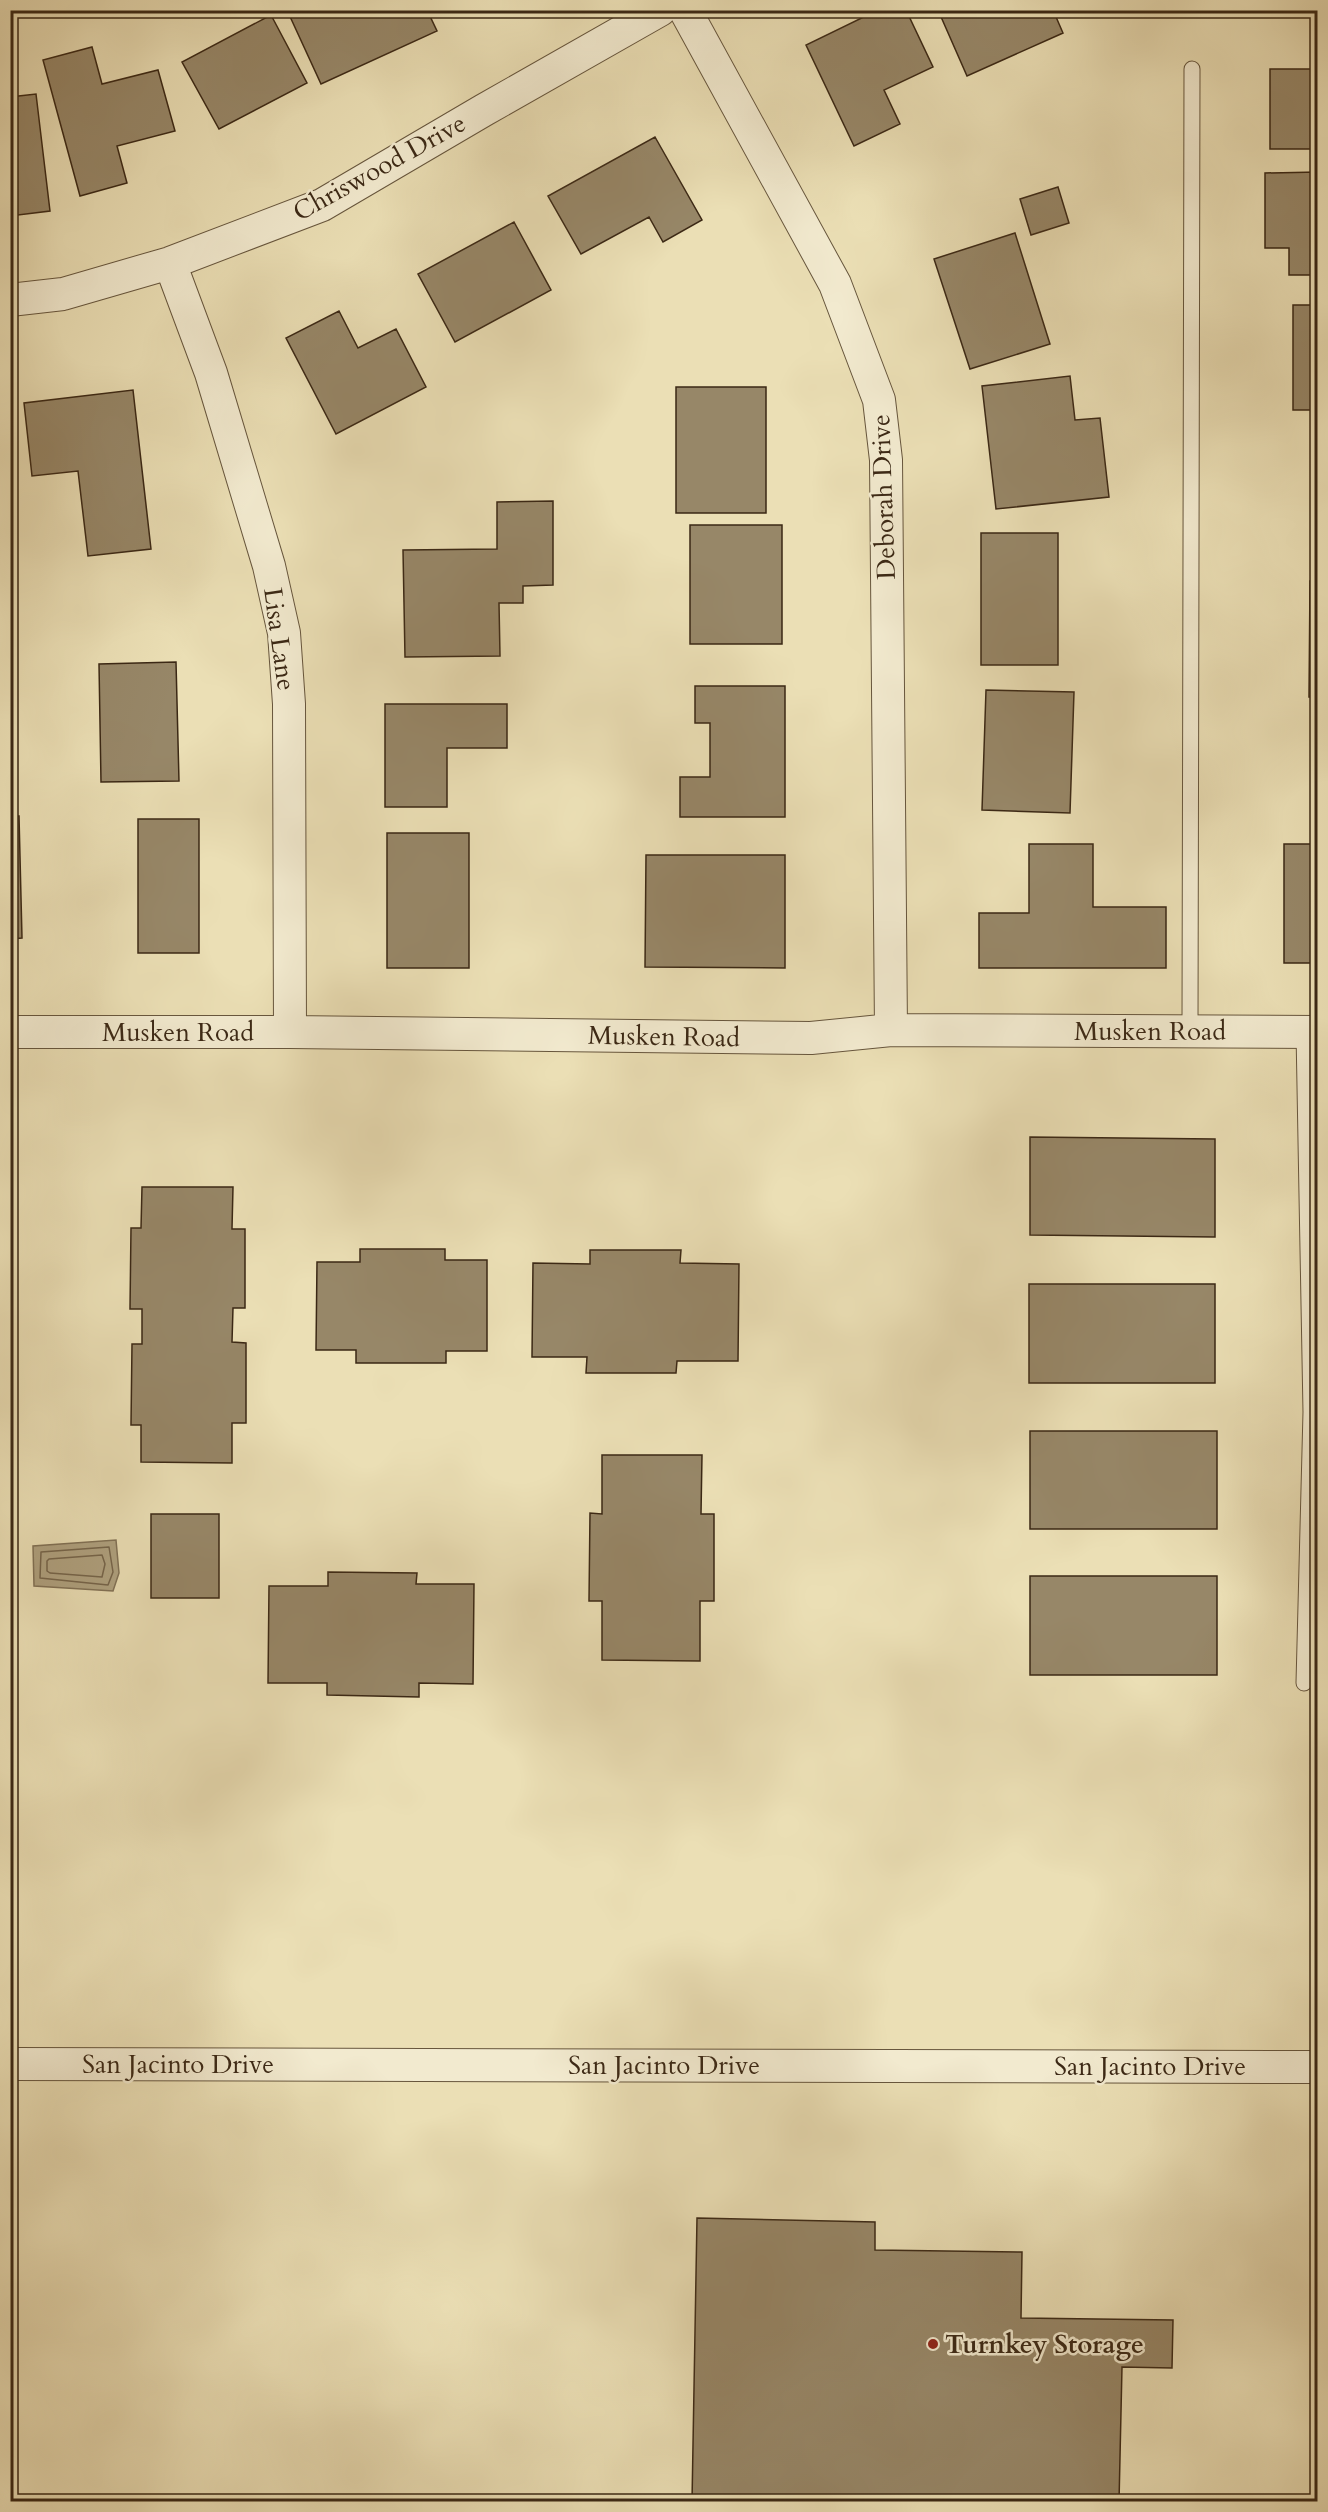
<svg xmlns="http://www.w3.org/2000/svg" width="1328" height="2512" font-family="Cardo,serif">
<rect width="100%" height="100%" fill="#ebdfb5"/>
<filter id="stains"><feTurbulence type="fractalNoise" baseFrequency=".00333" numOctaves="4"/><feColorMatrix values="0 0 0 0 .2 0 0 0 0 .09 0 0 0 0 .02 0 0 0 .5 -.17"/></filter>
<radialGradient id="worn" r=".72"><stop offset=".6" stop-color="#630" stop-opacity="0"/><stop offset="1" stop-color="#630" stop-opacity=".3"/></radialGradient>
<path fill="#afa17f" stroke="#817155" stroke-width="1.5" d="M116 1540 119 1573 113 1591 34 1586 33 1546Z"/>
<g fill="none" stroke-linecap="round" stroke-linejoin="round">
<path stroke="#75644a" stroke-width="1.5" d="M109 1547 113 1572 108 1585 40 1578 41 1552Z
M102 1555 105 1564 102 1577 50 1573 47 1571V1561L49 1559Z"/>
</g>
<path fill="#978768" stroke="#3b2815" stroke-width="1.5" d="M287 10H427L437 31 321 84Z
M878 10H906L933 67 884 90 900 124 854 146 806 45Z
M938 10H1053L1063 33 967 76Z
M271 15 307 83 219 129 182 62Z
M92 47 102 84 158 70 175 131 117 146 127 183 80 196 43 60Z
M1270 69H1318V149H1270Z
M36 94 50 211 10 216V97Z
M655 137 702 220 663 242 649 217 581 254 548 196Z
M1318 172V275H1289V248H1265V173Z
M1058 187 1069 223 1031 235 1020 199Z
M514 222 551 290 455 342 418 274Z
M1015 233 1050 344 970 369 934 259Z
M1293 305H1318V410H1293Z
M339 311 358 348 396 329 426 387 336 434 286 338Z
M1070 376 1075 420 1100 418 1109 497 996 509 982 386Z
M676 387H766V513H676Z
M133 390 151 549 88 556 78 471 32 476 24 403Z
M553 501V585L523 586V603H499L500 656 405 657 403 550 497 549V502Z
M690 525H782V644H690Z
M981 533H1058V665H981Z
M1310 581 1318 582V697H1309Z
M176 662 179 781 101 782 99 664Z
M695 686H785V817H680V777H710V723H695Z
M986 690 1074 692 1070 813 982 810Z
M385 704H507V748H447V807H385Z
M10 816H19L22 938 10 939Z
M138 819H199V953H138Z
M387 833H469V968H387Z
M1029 844H1093V907H1166V968H979V913H1029Z
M1284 844H1318V963H1284Z
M646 855H785V968L645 967Z
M1030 1137 1215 1139V1237L1030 1235Z
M142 1187H233L232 1229H245V1308H233L232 1342 246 1343V1423H232V1463L141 1462V1425H131L132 1344H142V1309H130L131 1228H141Z
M360 1249H445V1260H487V1351H446V1363H356V1350H316L317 1262H360Z
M590 1250H681L680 1263 739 1264 738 1361H677L676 1373H586L587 1357H532L533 1263 590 1264Z
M1029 1284H1215V1383H1029Z
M1030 1431H1217V1529H1030Z
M602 1455H702L701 1514H714V1601H700V1661L602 1660V1601H589L590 1513 602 1514Z
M151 1514H219V1598H151Z
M328 1572 417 1573 416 1584H474L473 1684 419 1683V1697L327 1695V1683H268L269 1586H328Z
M1030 1576H1217V1675H1030Z
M697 2218 875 2222V2250L1022 2252 1021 2318 1173 2320 1172 2368 1122 2367 1119 2502H692Z"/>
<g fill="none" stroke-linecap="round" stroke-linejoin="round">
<defs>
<path id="lane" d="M1190 1031 1192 69
M1304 1032 1311 1412 1304 1683"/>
<path id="street" d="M685 10 835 284 879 400 886 460 891 1030
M170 263 211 373 269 566 284 633 289 704 290 1032
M10 300 63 294 170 263 322 205 484 110 660 10
M10 1032H290L811 1038 891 1030 1318 1032
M10 2064 1318 2067"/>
</defs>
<use href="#lane" stroke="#67563d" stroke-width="17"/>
<use href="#street" stroke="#67563d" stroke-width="34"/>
<use href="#lane" stroke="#f2eacf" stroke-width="15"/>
<use href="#street" stroke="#f2eacf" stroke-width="32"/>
</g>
<circle fill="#8f2418" stroke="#f2eacf" stroke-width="2" cx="933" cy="2344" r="6"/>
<g text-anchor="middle" stroke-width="5" stroke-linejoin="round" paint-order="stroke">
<g font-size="26" fill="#3b2815" stroke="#f2eacf">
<text transform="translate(379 167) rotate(-29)" y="9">Chriswood Drive</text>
<text transform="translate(883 497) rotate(-92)" y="9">Deborah Drive</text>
<text transform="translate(280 639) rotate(82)" y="9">Lisa Lane</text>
<text x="1150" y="1040">Musken Road</text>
<text x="178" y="1041">Musken Road</text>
<text transform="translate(664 1036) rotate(1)" y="9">Musken Road</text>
<text x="178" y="2073">San Jacinto Drive</text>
<text x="664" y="2074">San Jacinto Drive</text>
<text x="1150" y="2075">San Jacinto Drive</text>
</g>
<g font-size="26" font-weight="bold" fill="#3b2815" stroke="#f2eacf" text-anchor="start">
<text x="945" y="2353">Turnkey Storage</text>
</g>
</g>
<rect width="1328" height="2512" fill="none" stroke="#ebdfb5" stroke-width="36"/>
<rect x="12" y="12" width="1304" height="2488" fill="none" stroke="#3b2815" stroke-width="3"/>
<rect x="18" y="18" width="1292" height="2476" fill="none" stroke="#3b2815" stroke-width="1.5"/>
<rect width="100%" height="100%" filter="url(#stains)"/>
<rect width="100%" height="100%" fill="url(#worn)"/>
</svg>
